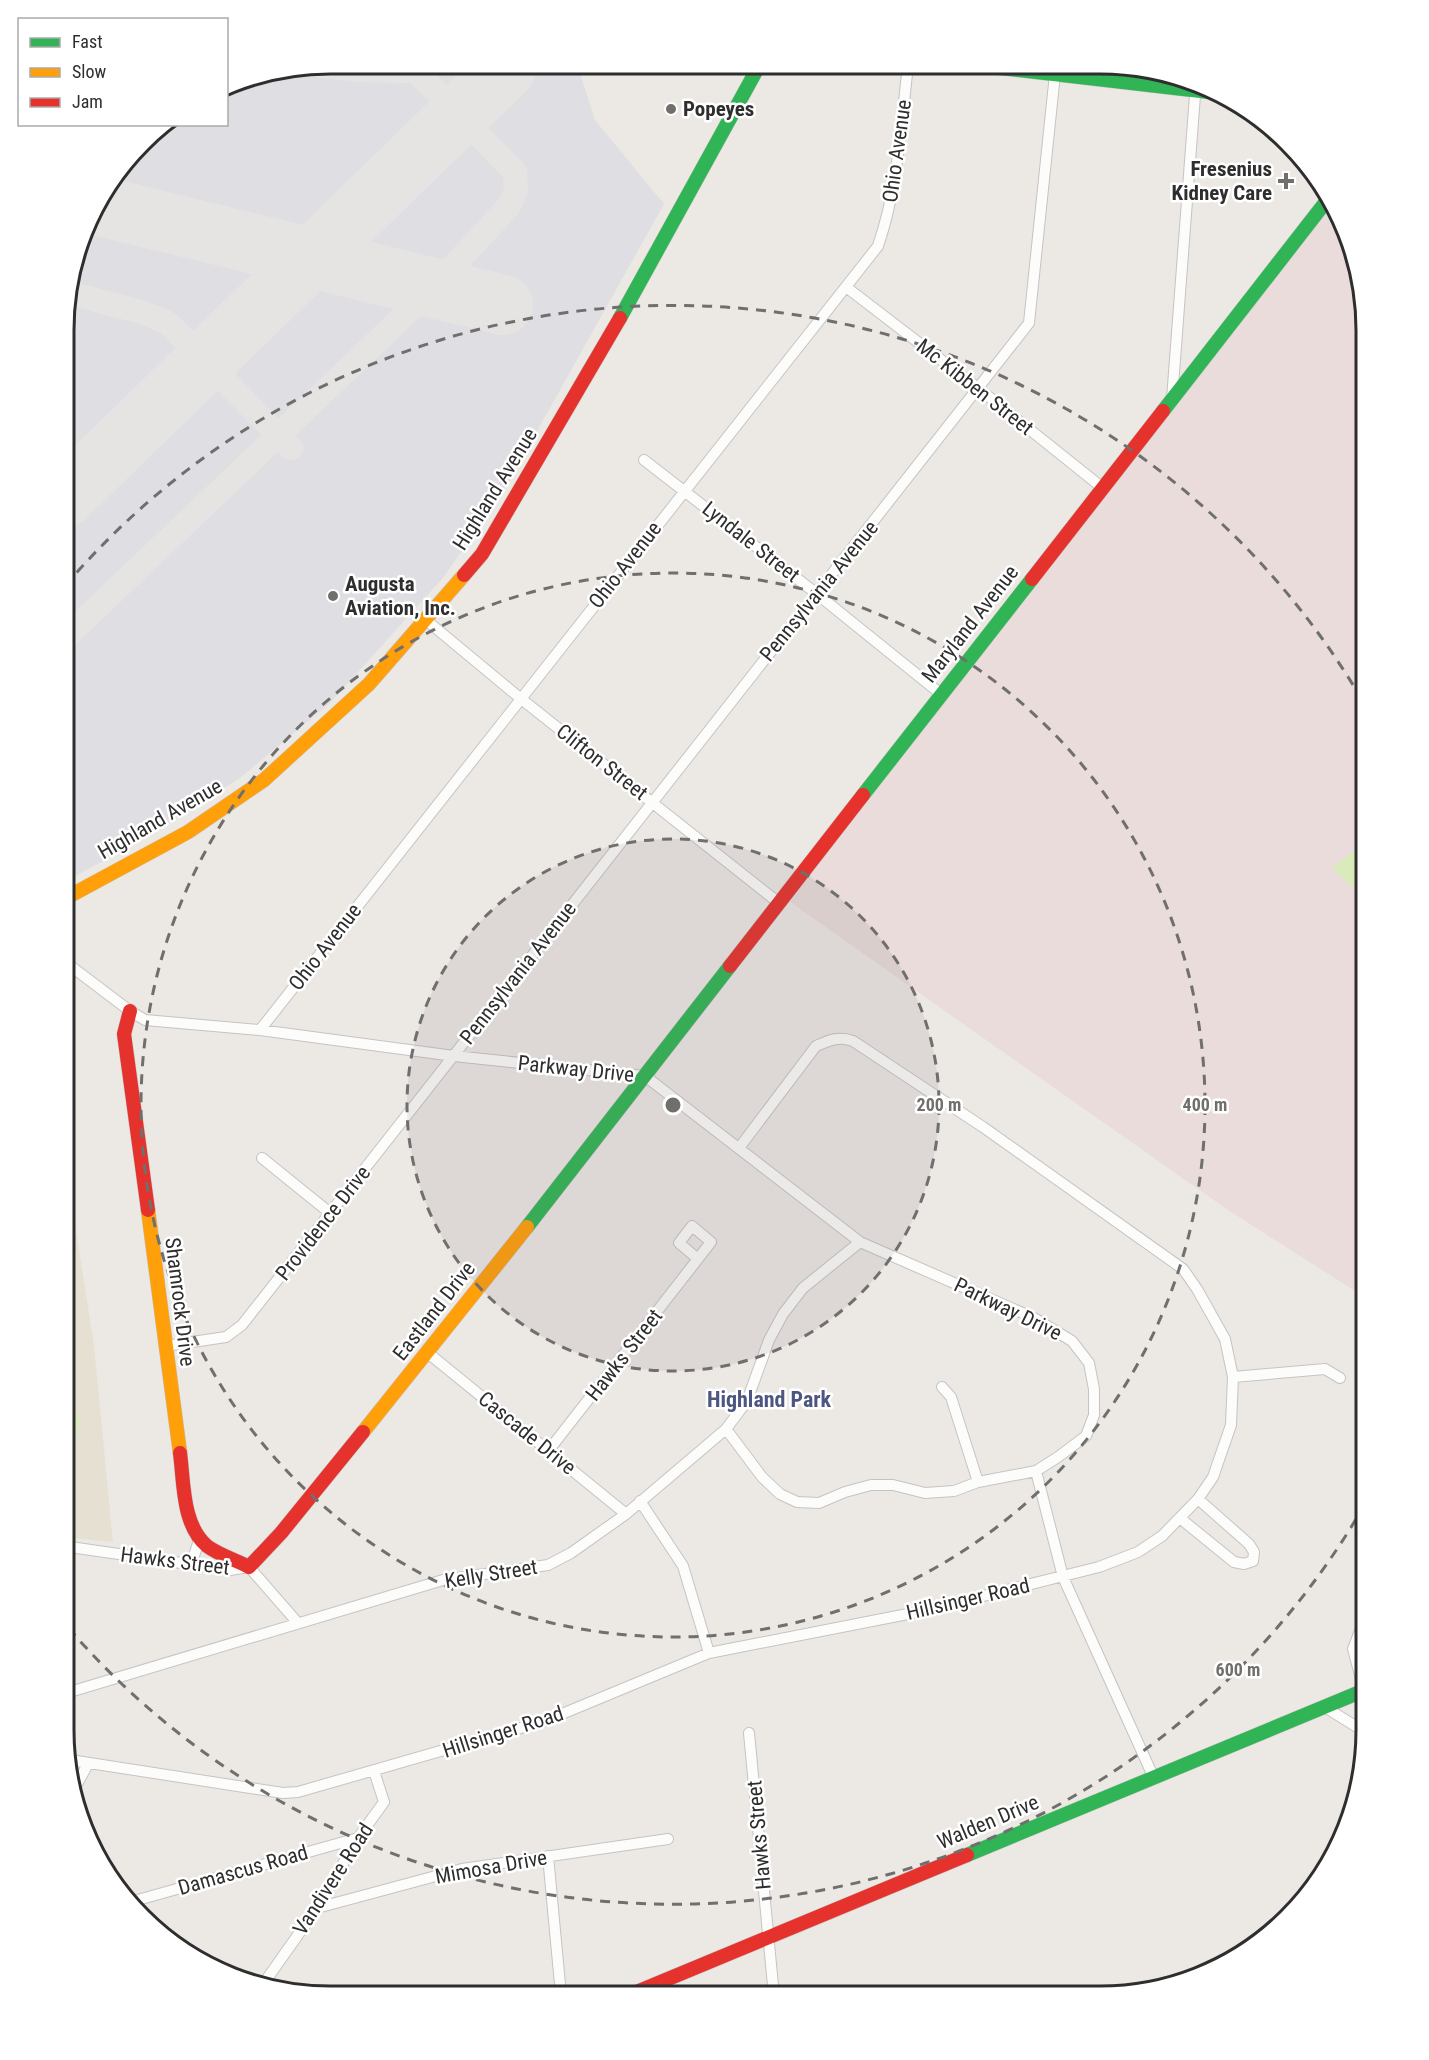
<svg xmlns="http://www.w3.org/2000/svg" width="1429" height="2060" font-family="'Roboto Condensed',sans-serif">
<rect width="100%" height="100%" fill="#ece8e4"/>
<path fill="#e6e0d3" d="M64 1153 94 1346 113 1542 63 1537Z"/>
<path fill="#e9dcdb" d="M1333 205 1339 212 1366 330V1298L1228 1210 790 902 799 886Z"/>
<path fill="#dfdee2" d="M330 63 577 64 595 120 664 204 499 499 442 579 330 703 240 778 131 846 64 882 65 295 99 197 154 129 162 125 226 124 227 87 244 77Z"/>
<path fill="#d9eabb" d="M1366 842V900L1332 868Z
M64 1414 80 1416 63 1507Z"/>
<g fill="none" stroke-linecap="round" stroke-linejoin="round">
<path stroke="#e6e4e2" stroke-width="24" d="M66 292 141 312 168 323 291 448
M65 638 433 288 509 206 516 190 515 172 416 71 358 70 315 65"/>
<path stroke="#e6e4e2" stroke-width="60" d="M96 205 503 305
M65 497 506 69"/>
<defs>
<path id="street" d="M846 287 979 389 1104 489
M1172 399 1196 82
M644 460 817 594 941 694
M426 620 520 698 779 903
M64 961 130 1011 145 1020 260 1030 454 1056 645 1076 860 1242 1034 1318 1072 1341 1089 1363 1094 1389V1415L1086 1436 1058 1457 1036 1471 978 1482 954 1491 925 1493 893 1485H871L845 1492 819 1503 797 1502 780 1494 762 1477 726 1429
M260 1030 878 246C898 188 901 125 908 65
M262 1158 330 1213
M165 1346 226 1337 242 1325 1029 323 1055 74
M428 1353 626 1514
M1233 1377 1325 1369 1340 1378
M942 1387 951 1397 978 1482
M549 1450 711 1242 692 1226 679 1243 698 1259
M1036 1471 1063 1577 1153 1776
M640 1501 683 1566 709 1653
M1181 1519 1234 1562 1244 1564 1253 1561 1254 1552 1249 1544 1198 1499
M63 1546 230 1570 249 1567 297 1622
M187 1564 194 1556 199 1540
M1364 1690 1353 1649 1365 1618
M63 1694 443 1580 548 1565 571 1553 626 1514 726 1429 747 1401 769 1340 783 1314 803 1288 860 1242
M1323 1706 1365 1732
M749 1733 774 1996
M70 1760 283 1793 298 1792 545 1721 709 1653 923 1611 1099 1567 1138 1552 1162 1536 1198 1499 1213 1477 1231 1425 1233 1377 1225 1339 1197 1289 1183 1269 983 1127 853 1041C838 1036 830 1040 816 1046L739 1148
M76 1786 88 1764
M548 1856 561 1995
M127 1903 358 1838
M317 1908 462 1869 668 1839
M264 1983 317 1908 358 1838 384 1802 374 1771"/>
<path id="fast" d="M974 65 1218 93
M620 318 760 64
M1163 411 1328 199
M863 795 1032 579
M527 1227 730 966
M967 1855 1365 1690"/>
<path id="slow" d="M64 899 188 832 264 780 369 684 464 575
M148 1210 180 1453
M363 1432 527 1227"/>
<path id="jam" d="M464 575 482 554 620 318
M1032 579 1163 411
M730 966 863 795
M130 1011 124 1034 148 1210
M180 1453C184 1483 182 1525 207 1546 219 1555 236 1560 249 1567L281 1533 363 1432
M627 1996 967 1855"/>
</defs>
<use href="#street" stroke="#c5c4c5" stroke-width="12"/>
<use href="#fast" stroke="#c5c4c5" stroke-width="15"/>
<use href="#slow" stroke="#c5c4c5" stroke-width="15"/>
<use href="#jam" stroke="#c5c4c5" stroke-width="15"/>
<use href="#street" stroke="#fcfcfb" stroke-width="10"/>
<use href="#fast" stroke="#30b455" stroke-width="14"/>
<use href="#slow" stroke="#ff9f0a" stroke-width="14"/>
<use href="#jam" stroke="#e5322d" stroke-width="14"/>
</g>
<circle cx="673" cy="1105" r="266" fill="#706f6e" fill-opacity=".12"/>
<g fill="none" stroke="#706f6e" stroke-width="3" stroke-dasharray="10 8">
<circle cx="673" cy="1105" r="266"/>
<circle cx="673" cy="1105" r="532"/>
<path d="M1365 1504A799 799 0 0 1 65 1624M65 586A799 799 0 0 1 1365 705"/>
</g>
<g fill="#706f6e" stroke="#fff" stroke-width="2">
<circle cx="671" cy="109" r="6"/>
<path d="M1283 172h6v6h6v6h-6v6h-6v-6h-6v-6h6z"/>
<circle cx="333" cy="596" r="6"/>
</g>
<g text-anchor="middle" stroke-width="5" stroke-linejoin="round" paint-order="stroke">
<g font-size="21" font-weight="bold" fill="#2e2e2e" stroke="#fff" text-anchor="start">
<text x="683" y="116">Popeyes</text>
<text x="1272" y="176" text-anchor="end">Fresenius<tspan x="1272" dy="24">Kidney Care</tspan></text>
<text x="345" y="591">Augusta<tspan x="345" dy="24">Aviation, Inc.</tspan></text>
</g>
<g font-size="21" fill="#2e2e2e" stroke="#fff">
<text transform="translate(897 151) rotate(-82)" y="7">Ohio Avenue</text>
<text transform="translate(975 387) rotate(38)" y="7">Mc Kibben Street</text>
<text transform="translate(495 489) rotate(-58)" y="7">Highland Avenue</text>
<text transform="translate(751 542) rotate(38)" y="7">Lyndale Street</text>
<text transform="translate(625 565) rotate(-52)" y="7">Ohio Avenue</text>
<text transform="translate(819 591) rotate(-51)" y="7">Pennsylvania Avenue</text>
<text transform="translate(970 624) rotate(-52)" y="7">Maryland Avenue</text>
<text transform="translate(602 762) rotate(38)" y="7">Clifton Street</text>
<text transform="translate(160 819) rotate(-30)" y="7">Highland Avenue</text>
<text transform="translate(325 947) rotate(-52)" y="7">Ohio Avenue</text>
<text transform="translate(518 973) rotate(-52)" y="7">Pennsylvania Avenue</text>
<text transform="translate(576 1069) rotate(6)" y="7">Parkway Drive</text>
<text transform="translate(323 1223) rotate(-52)" y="7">Providence Drive</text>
<text transform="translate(180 1302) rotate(83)" y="7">Shamrock Drive</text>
<text transform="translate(1008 1309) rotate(26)" y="7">Parkway Drive</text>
<text transform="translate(434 1311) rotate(-52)" y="7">Eastland Drive</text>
<text transform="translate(624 1355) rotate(-52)" y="7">Hawks Street</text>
<text transform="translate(527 1433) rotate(39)" y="7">Cascade Drive</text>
<text transform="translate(175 1561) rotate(7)" y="7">Hawks Street</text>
<text transform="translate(491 1574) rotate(-9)" y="7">Kelly Street</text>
<text transform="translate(968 1599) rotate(-13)" y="7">Hillsinger Road</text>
<text transform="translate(503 1732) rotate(-18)" y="7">Hillsinger Road</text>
<text transform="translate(988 1822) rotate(-23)" y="7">Walden Drive</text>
<text transform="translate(759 1835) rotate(-95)" y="7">Hawks Street</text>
<text transform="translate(491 1867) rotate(-10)" y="7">Mimosa Drive</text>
<text transform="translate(243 1870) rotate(-16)" y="7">Damascus Road</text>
<text transform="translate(333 1879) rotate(-57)" y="7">Vandivere Road</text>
</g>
<g font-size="22" font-weight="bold" fill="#4d5680" stroke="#fff">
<text x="769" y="1407">Highland Park</text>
</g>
</g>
<path d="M0 0H1429V2060H0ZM330 74H1100A256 256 0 0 1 1356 330V1730A256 256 0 0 1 1100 1986H330A256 256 0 0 1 74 1730V330A256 256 0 0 1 330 74Z" fill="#fff" fill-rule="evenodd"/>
<path fill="none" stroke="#2e2e2e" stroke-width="3" d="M330 74H1100A256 256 0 0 1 1356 330V1730A256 256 0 0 1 1100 1986H330A256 256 0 0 1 74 1730V330A256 256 0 0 1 330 74Z"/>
<circle cx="673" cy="1105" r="9" fill="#706f6e" stroke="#fff" stroke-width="3"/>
<g font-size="18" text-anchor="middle" font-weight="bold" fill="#706f6e" stroke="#fff" stroke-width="5" stroke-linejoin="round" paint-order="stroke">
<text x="939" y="1111">200 m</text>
<text x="1205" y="1111">400 m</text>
<text x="1238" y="1676">600 m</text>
</g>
<rect x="18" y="18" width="210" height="108" fill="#ffffff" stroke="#ababab" stroke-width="1.5"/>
<rect x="30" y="38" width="30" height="9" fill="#30b455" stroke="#ababab" stroke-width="1.5"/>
<text x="72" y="48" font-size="18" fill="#2e2e2e">Fast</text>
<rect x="30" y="68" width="30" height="9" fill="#ff9f0a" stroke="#ababab" stroke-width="1.5"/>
<text x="72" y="78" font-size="18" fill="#2e2e2e">Slow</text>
<rect x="30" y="98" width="30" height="9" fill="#e5322d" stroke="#ababab" stroke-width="1.5"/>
<text x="72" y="108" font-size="18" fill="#2e2e2e">Jam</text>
</svg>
